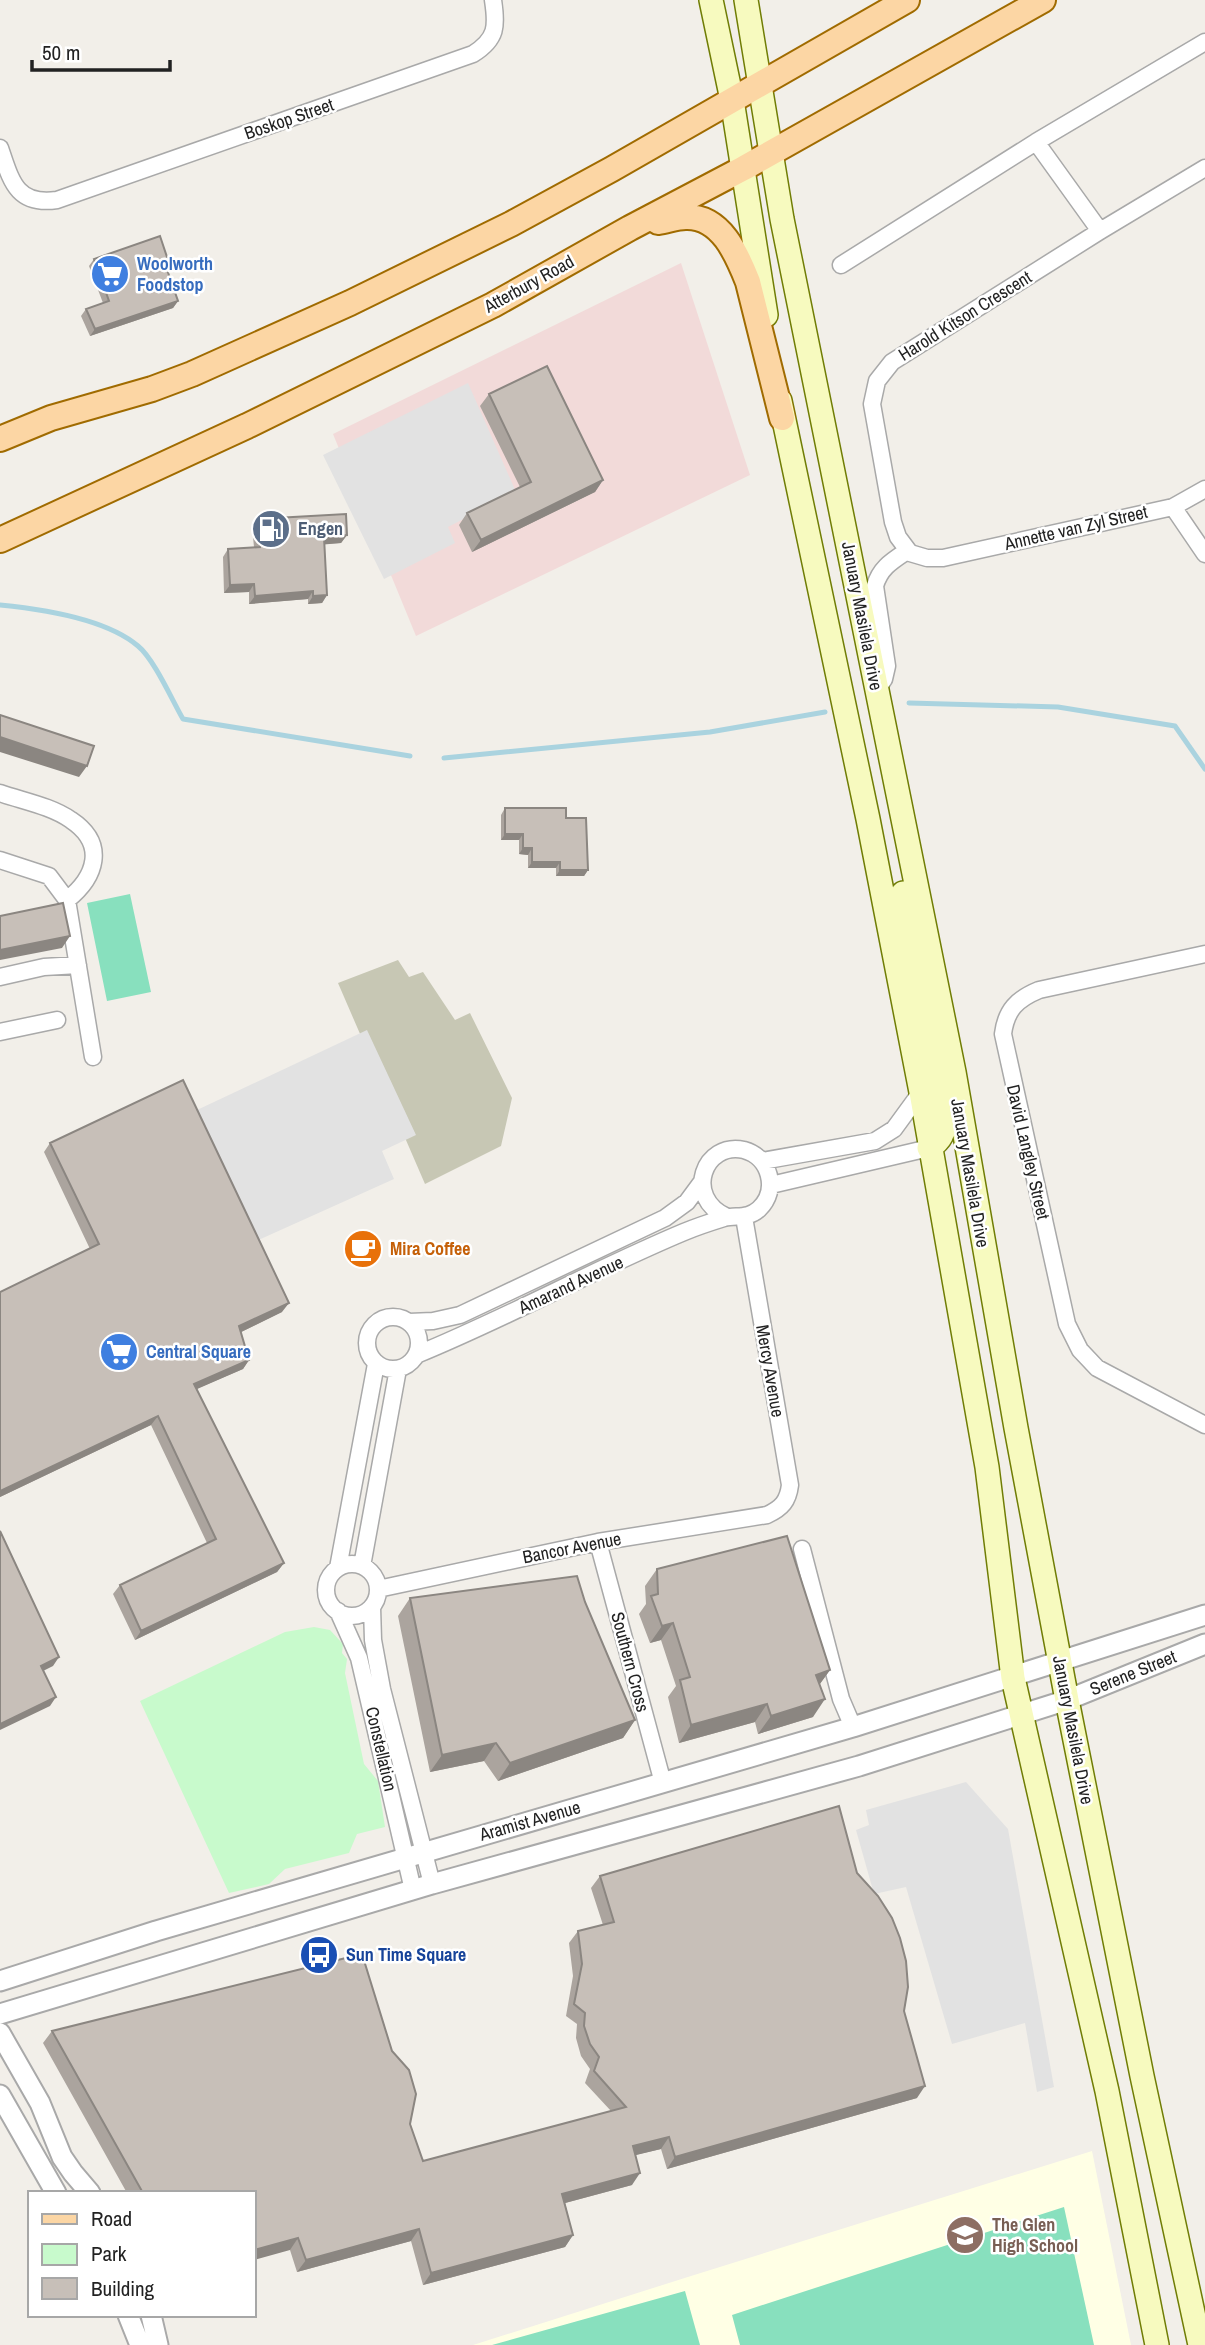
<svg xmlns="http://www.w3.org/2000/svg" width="1205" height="2345" font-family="'Archivo Narrow',sans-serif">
<rect width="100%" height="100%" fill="#f2efe9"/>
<path fill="#f2dad9" d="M681 263 750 475 416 636 333 434Z"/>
<path fill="#ffffe5" d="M1092 2151 1131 2345H473L691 2276Z"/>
<path fill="#c7c7b4" d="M398 960 409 977 423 972 455 1020 470 1013 512 1098 501 1146 425 1184 338 983Z"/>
<path fill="#c8facc" d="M314 1627 330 1630 343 1644 342 1653 347 1659 345 1673 364 1764 378 1781 385 1827 357 1834 349 1853 285 1869 269 1884 229 1893 140 1701 285 1632Z"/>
<path fill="#88e0be" d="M130 894 151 992 107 1001 87 903Z
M1064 2207 1094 2345H740L732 2315Z
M685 2291 700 2345H492Z"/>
<path fill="#e2e2e2" d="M468 383 516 492 448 527 455 543 384 579 323 455Z
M367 1030 416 1135 382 1151 394 1179 254 1242 197 1110Z
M966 1782 1008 1829 1054 2087 1037 2092 1025 2023 952 2044 906 1887 874 1894 856 1830 869 1825 866 1810Z"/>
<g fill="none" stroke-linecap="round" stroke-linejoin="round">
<path stroke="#aad3df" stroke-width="5" d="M0 605C41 609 106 619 138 646 154 659 172 700 183 719L410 756
M909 703 1058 707 1175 726 1205 769
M444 758 710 732 825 712"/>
<defs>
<path id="minor" d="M1036 142 1205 42
M0 148C11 180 16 206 57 200L473 54C497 39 497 26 493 0
M1205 168 1100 231 892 362 877 381 872 404 893 522 898 537 910 553 927 558H943L1173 507 1205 489
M841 265 1036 142 1100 231
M1173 507 1205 554
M876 691 884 679 887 666 875 586C880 568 892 561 907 551
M0 793C23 801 51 806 71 820 107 844 96 877 67 900
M0 860 49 876 67 900 93 1057
M1205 954 1039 990C1017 999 1006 1010 1003 1034L1067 1324 1080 1350 1097 1368 1205 1425
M0 977 44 967 78 965
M0 1032 57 1020
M762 1161 875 1141 894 1129 921 1092
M771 1185 929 1148
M367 1343a26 26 0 1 1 52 0a26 26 0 1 1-52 0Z
M409 1322 433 1321 460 1315 665 1218 687 1202 701 1183
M416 1355C507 1318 593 1270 684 1232 696 1227 711 1222 724 1218 737 1215 748 1219 759 1209 779 1190 770 1157 744 1150 704 1141 683 1197 727 1217
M598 1542 663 1783
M802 1549 841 1699 853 1727
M326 1590a26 26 0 1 1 52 0a26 26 0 1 1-52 0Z
M362 1566 398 1369
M338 1568 376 1364
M378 1589 598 1542 767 1515C782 1508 788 1501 790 1485L744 1217
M372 1607 373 1640 382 1689 432 1884
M338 1611 359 1658 413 1890"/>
<path id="tertiary" d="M0 1981 156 1931 853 1727 1205 1615
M0 2014 432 1884 859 1766 1067 1700 1205 1644
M0 2033 40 2103 62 2157 73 2173 90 2193
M0 2095 56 2193
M128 2315 140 2345
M151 2315 158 2345"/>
<path id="secondary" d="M711 0 732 100 766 315
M746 0 782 219 954 1072 1016 1428 1067 1700 1142 2076 1200 2345
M780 401 868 819 921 1092 987 1467 1013 1678 1107 2091 1157 2345
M903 893 921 1002 944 1117C945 1133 941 1140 929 1148"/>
<path id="primary" d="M658 222C667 221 676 217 686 217 721 216 737 254 748 282L782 418
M0 439 51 418 152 389 192 374 350 303 511 224 612 169 907 0
M0 540 247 426 493 305 630 228 744 168 1043 0"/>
</defs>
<use href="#minor" stroke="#a9a9a9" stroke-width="19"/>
<use href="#tertiary" stroke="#a9a9a9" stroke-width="23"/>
<use href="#secondary" stroke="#707d05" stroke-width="26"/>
<use href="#primary" stroke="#a06b00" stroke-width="28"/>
<use href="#minor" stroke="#fff" stroke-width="16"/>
<use href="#tertiary" stroke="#fff" stroke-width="19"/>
<use href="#secondary" stroke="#f7fabf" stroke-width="23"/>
<use href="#primary" stroke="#fcd6a4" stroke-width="24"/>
</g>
<path fill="#aba49e" d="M94 259 165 264 178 301 173 308 90 336 81 316 86 309 103 303 89 266Z
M489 394 603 480 595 492 472 552 459 525 467 513 520 487 480 406Z
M258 519 347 535 341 543 324 544 327 595 322 603 308 604V599L249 604V592L224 593 223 557 228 549 254 547 252 527Z
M505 808 566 818 588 870 584 876H556V868H528V855L519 854V840H501V815Z
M50 1143 282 1312 241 1332 249 1360 243 1369 196 1389 284 1563 277 1572 135 1640 113 1594 120 1585 207 1543 151 1425 0 1497V1292L90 1249 44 1152Z
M657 1569 830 1670 819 1685 813 1717 758 1734 755 1722 679 1743 668 1697 676 1686 661 1640 650 1643 639 1614 646 1604 645 1586Z
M410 1598 585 1602 635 1720 623 1738 498 1781 484 1761 430 1772 398 1616Z
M857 1873 904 2011 917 2098 667 2169 661 2149 635 2155 632 2185 565 2203 573 2235 565 2247 423 2285 411 2241 297 2272 290 2250 254 2193H127L43 2043 52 2031 410 2124 423 2161 611 2111 585 2083 590 2069 581 2056 576 2038 577 2024 566 2016 573 1976 569 1943 578 1931 603 1925 591 1888 600 1876Z"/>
<path fill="#8b8681" d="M178 301 173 308 90 336 95 329Z
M603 480 595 492 472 552 481 540Z
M347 535 341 543 318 545 324 537Z
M254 584 249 592 224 593 230 585Z
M313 591 308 599 249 604 255 596Z
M327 595 322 603 308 604 313 596Z
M0 737 87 766 79 777 0 752Z
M505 834H523L519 840H501Z
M523 848H532L528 855 519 854Z
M532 862H560L556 868H528Z
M560 870H588L584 876H556Z
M70 936 62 948 0 960V950Z
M289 1303 282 1312 233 1336 239 1326Z
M249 1360 243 1369 188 1393 194 1384Z
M158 1416 151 1425 0 1497V1491Z
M284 1563 277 1572 135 1640 141 1631Z
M673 1623 661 1640 650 1643 662 1626Z
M59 1657 53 1666 35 1675 41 1666Z
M830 1670 817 1688 816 1675Z
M56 1697 50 1706 0 1730V1724Z
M825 1699 813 1717 758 1734 771 1716Z
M767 1704 755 1722 679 1743 691 1725Z
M635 1720 623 1738 498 1781 510 1763Z
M496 1743 484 1761 430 1772 442 1755Z
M925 2086 917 2098 667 2169 675 2157Z
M669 2137 661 2149 624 2158 633 2146Z
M640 2173 632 2185 554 2206 562 2194Z
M419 2229 411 2241 297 2272 306 2260Z
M573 2235 565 2247 423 2285 431 2273Z
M298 2238 290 2250 254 2260V2250Z"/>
<path fill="#c7bfb8" stroke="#8b8681" stroke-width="2" d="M160 236 168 260 164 261 178 301 95 329 86 309 109 301 94 259Z
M547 366 603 480 481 540 467 513 531 482 489 394Z
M346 514 347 535 324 537 327 595 313 596V591L255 596 254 584 230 585 228 549 260 547 258 519Z
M0 715 94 746 87 766 0 737Z
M505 808H566V818H586L588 870H560V862H532V848H523V834H505Z
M63 903 70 936 0 950V916Z
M183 1080 289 1303 239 1326 249 1360 194 1384 284 1563 141 1631 120 1585 216 1539 158 1416 0 1491V1292L99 1244 50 1143Z
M0 1531 59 1657 41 1666 56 1697 0 1724Z
M787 1536 830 1670 816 1675 825 1699 771 1716 767 1704 691 1725 680 1680 690 1677 673 1623 662 1626 651 1596 658 1594 657 1569Z
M577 1576 585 1602 635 1720 510 1763 496 1743 442 1755 410 1598Z
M839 1806 857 1873 878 1896 892 1918 900 1938 906 1961 908 1987 904 2011 925 2086 675 2157 669 2137 633 2146 640 2173 562 2194 573 2235 431 2273 419 2229 306 2260 298 2238 254 2250V2193H143L52 2031 362 1954 392 2051 409 2070 416 2094 410 2124 423 2161 626 2107 594 2071 599 2057 590 2044 584 2026 585 2013 574 2004 582 1964 578 1931 614 1922 600 1876Z"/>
<defs>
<symbol id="supermarket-disc" viewBox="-11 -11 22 22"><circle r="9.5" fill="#3f7fe0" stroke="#fff"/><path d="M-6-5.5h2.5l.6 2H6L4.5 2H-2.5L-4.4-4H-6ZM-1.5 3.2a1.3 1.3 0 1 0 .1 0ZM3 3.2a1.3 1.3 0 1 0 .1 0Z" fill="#fff"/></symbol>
<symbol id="fuel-disc" viewBox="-11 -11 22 22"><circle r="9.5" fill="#5c6f8a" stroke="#fff"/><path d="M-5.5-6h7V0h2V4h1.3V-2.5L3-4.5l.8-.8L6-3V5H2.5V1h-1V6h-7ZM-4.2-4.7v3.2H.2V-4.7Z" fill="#fff"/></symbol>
<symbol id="cafe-disc" viewBox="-11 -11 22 22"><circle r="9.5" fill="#e8710a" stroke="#fff"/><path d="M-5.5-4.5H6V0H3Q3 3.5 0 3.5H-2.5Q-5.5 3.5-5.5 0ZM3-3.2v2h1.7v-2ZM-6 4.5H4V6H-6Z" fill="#fff"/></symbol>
<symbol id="bus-disc" viewBox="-11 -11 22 22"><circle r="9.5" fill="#1a4fb4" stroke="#fff"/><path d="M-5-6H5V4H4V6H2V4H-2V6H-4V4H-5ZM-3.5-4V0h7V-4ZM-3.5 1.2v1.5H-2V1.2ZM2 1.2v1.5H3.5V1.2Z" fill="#fff"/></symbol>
<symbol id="school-disc" viewBox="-11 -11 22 22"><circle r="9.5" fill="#8d6e63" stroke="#fff"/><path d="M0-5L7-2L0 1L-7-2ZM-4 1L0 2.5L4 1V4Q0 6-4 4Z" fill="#fff"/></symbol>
</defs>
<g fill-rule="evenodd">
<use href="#supermarket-disc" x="88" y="252" width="44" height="44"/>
<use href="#fuel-disc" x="249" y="507" width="44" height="44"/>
<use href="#cafe-disc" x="341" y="1227" width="44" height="44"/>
<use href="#supermarket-disc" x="97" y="1330" width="44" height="44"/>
<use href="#bus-disc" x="297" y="1933" width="44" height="44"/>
<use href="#school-disc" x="943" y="2213" width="44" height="44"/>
</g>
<g text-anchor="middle" stroke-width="5" stroke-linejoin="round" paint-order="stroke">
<g font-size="18" fill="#222" stroke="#fff">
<text transform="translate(289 119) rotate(-19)" y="6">Boskop Street</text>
<text transform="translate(529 284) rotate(-29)" y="6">Atterbury Road</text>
<text transform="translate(965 316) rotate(-32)" y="6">Harold Kitson Crescent</text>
<text transform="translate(1076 528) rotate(-13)" y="6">Annette van Zyl Street</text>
<text transform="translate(862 616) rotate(79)" y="6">January Masilela Drive</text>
<text transform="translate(1028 1152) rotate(77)" y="6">David Langley Street</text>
<text transform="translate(970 1173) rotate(80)" y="6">January Masilela Drive</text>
<text transform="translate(571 1285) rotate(-25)" y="6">Amarand Avenue</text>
<text transform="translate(770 1371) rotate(80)" y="6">Mercy Avenue</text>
<text transform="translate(572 1548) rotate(-11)" y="6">Bancor Avenue</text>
<text transform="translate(630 1662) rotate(75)" y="6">Southern Cross</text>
<text transform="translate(1133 1673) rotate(-22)" y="6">Serene Street</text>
<text transform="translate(1073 1730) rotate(79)" y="6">January Masilela Drive</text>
<text transform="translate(381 1749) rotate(77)" y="6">Constellation</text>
<text transform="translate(530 1821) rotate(-16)" y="6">Aramist Avenue</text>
</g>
<g font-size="18" font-weight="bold" fill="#366cbe" stroke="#fff" text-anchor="start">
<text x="137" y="270">Woolworth<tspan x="137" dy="21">Foodstop</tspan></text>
<text x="146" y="1358">Central Square</text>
</g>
<g font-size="18" font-weight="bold" fill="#4e5e75" stroke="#fff" text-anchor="start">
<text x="298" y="535">Engen</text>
</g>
<g font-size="18" font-weight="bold" fill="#c56008" stroke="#fff" text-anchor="start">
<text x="390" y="1255">Mira Coffee</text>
</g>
<g font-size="18" font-weight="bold" fill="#164399" stroke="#fff" text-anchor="start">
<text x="346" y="1961">Sun Time Square</text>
</g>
<g font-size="18" font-weight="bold" fill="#785e54" stroke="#fff" text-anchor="start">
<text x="992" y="2231">The Glen<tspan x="992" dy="21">High School</tspan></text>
</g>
</g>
<rect x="28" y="2191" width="228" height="126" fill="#ffffff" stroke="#a7a7a7" stroke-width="2"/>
<rect x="42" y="2214" width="35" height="10" fill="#fcd6a4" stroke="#a7a7a7" stroke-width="2"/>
<text x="91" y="2226" font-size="21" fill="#222222">Road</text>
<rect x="42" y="2244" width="35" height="21" fill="#c8facc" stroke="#a7a7a7" stroke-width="2"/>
<text x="91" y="2261" font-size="21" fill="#222222">Park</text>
<rect x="42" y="2278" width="35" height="21" fill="#c7bfb8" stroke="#a7a7a7" stroke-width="2"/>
<text x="91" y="2296" font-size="21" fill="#222222">Building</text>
<path d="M32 60v10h138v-10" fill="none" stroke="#222222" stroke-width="3.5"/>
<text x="42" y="60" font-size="21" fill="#222222" stroke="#ffffff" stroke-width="5" paint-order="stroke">50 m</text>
</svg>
